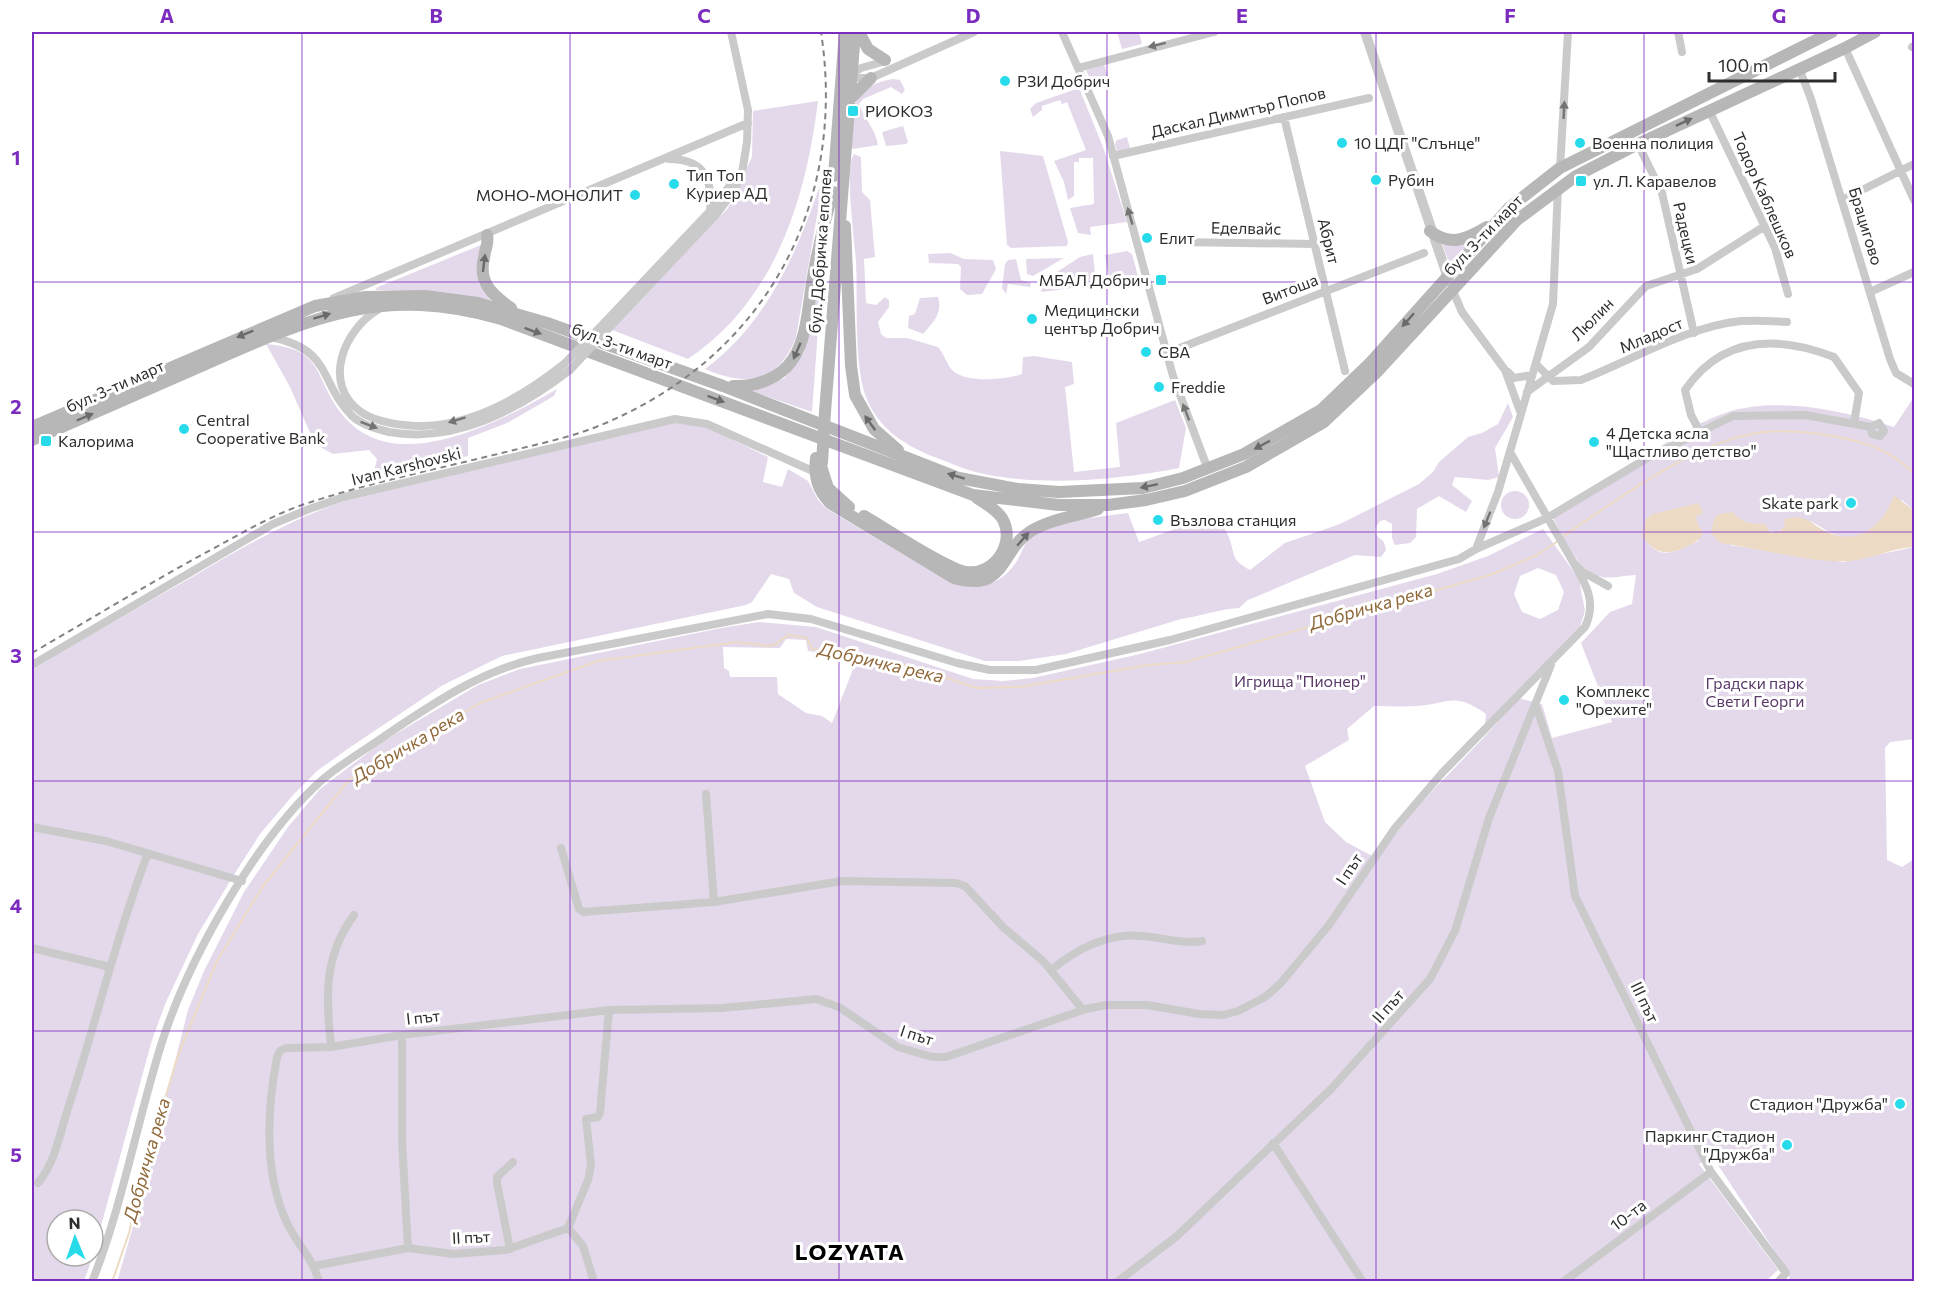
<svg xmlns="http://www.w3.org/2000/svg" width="1946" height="1313" font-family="Commissioner,sans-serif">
<rect width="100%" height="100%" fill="#fff"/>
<path fill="#e4d9eb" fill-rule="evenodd" d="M1117 32H1139L1142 44 1122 49Z
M1104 64 1111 86 1105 88 1099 83 1091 82 1086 70Z
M893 79 900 80 905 90 902 94 891 87 863 99 859 104C865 120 875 128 878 145L853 149 850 146C853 110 850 86 893 79Z
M1079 88 1103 147 1127 222 1090 227 1091 235 1078 233 1070 208 1094 204 1093 158H1079V162H1074V196L1068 200 1064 182 1054 161 1086 150 1067 102 1062 104 1060 100 1042 106V110L1033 117 1030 109 1036 103Z
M818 101C806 199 775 301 688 359L612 330 728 208 752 157 753 111Z
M903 126 908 142 906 144 886 146 882 132Z
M1127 137 1130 148 1117 152 1115 144 1117 140Z
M1000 151 1043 156 1068 242 1067 246 1011 248 1007 245Z
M854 154 861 157 862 192 870 200 875 257 864 259 866 303 876 305 885 297 889 300V307L878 322 881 334 886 338H907L938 347C944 354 947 365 953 371 966 383 1007 380 1022 374L1023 357 1034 356 1072 362 1074 384 1065 387 1074 472 1120 467 1116 423 1175 400 1186 428 1179 468C1118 480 1041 487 980 473 965 470 951 463 937 458 908 447 882 432 868 402 853 370 858 299 856 262 855 242 844 167 854 154Z
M825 170 796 337C779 383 746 387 705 369 770 321 801 244 825 170Z
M825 234 812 412 751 391 785 378 804 352Z
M1442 243 1471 245 1450 266Z
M481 245 479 283 491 300 438 292 375 290 378 287Z
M1127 251 1132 254 1138 276 1135 280 1110 284 1105 255Z
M950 253 964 259 993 260 996 269 982 294 967 295 960 289 961 267 958 264 929 263 928 254Z
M1093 254 1096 285 1041 292 1043 281 1080 257Z
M1064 258 1033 276 1027 274 1026 259Z
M1016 259 1021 280 1031 283 1030 287 1008 284 1006 294 1002 288 1005 264 1008 260Z
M938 297C943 314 933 322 923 334L908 328 909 316 915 314 920 298Z
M266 344C325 349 313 376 341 413 393 481 501 421 557 389L554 396 507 423 468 438V456L372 479 377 459 369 450 333 454 315 444 290 387Z
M1914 397V511L1902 500C1883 511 1876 535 1850 537 1824 539 1812 509 1786 522L1783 529 1776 532 1767 530 1765 524H1751L1737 518 1730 545 1843 562 1914 547V739L1890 742 1885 748 1887 860 1902 867 1914 859V1281H1790L1788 1271 1712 1156 1699 1164 1778 1270 1766 1281 117 1282 136 1216 188 1010 204 971 244 892 288 827 320 789 382 742 478 685 520 669 721 628 759 622 816 627 973 679 1003 681 1033 678 1140 654 1437 574 1488 556 1543 529 1579 579 1585 611 1580 627 1485 724 1486 714C1454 692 1452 703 1418 706 1404 707 1389 706 1374 706L1347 729 1349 740 1305 766 1325 822 1346 842 1378 859C1417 798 1474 754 1518 698L1542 704 1552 738 1612 722 1581 643 1610 612 1632 604 1636 575C1625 575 1613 579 1602 577 1574 570 1563 534 1550 512 1585 491 1619 471 1653 451 1677 436 1704 419 1731 411 1781 397 1846 411 1894 427ZM1703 513 1695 516 1698 541C1674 552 1660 563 1643 536L1646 519 1653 514ZM1538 568 1556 575 1564 592 1558 610 1540 619 1522 612 1514 594 1520 576ZM786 639 806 640 808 651 857 659 832 723 822 716 806 713 778 694 777 677H730L729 671 724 668 723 647 780 648Z
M1508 403 1513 417 1495 448 1499 477 1488 480 1455 477 1452 485 1472 501 1466 512 1439 496 1417 509 1416 537 1410 543 1395 545 1392 538V524L1385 520 1380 521 1375 528 1377 536 1384 542 1386 550 1381 557 1355 555 1248 600 1239 608C1219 609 1201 616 1181 619L1066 654 1019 661H985L817 607 794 593 789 579 771 574 752 602 746 605 502 656 443 685 349 748 317 771 293 795 260 834 232 878 198 934 166 1002 152 1040 93 1255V1220H57V1256H93L84 1281H32V670C85 638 139 607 194 576 243 547 291 519 345 501L675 422 706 427 768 457 763 482 782 487 788 469 808 481 818 500 827 509 951 583C978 591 1003 585 1018 559 1023 550 1025 541 1033 536 1059 520 1098 517 1128 513L1139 542 1189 524 1200 516 1214 515C1220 523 1227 530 1230 540 1235 557 1232 560 1250 570L1285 543 1340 524 1419 484 1433 472 1439 462 1468 437 1482 433 1498 424Z
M1501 505a14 14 0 1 1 28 0a14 14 0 1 1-28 0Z"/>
<path fill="#ecdac4" d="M1894 495 1914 511V547C1892 548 1872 559 1850 561 1815 564 1757 548 1720 543L1711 533 1714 519 1719 514 1733 512C1741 523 1752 524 1765 524L1770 532 1780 531 1785 525 1784 519C1810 514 1808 523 1827 532 1859 547 1884 524 1894 495Z
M1699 503 1703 513 1695 517 1703 534C1698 542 1692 544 1684 548 1665 556 1654 553 1642 536L1646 519 1653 514Z"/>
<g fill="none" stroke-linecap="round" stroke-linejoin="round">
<path stroke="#ecdac4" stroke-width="2" d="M1562 537C1617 500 1697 439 1764 432 1787 430 1810 432 1832 436 1867 442 1888 449 1914 473
M112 1282 129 1233 141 1179 178 1055 217 961 263 886 349 780 480 703 598 661 737 642 769 646 776 644 788 635 807 638 812 649 856 654 914 667 977 688 1020 687 1148 665 1186 662 1493 574 1537 555 1558 541"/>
<path stroke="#cacaca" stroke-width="8" d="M1062 32 1108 136 1173 376 1207 467
M1678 32 1682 52
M1912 47 1914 48
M1845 48 1914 200
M1078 68 1214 32
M1799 68 1811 99 1890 359 1896 373 1914 384
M848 72 859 78H871L974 32
M849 76 861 68 886 61
M1709 110 1775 248 1788 294
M1284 117 1345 371
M1638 144 1662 193 1694 333
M1113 156 1369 98
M669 159C704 159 713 179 710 211
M1560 168 1568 32
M1842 200 1914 164
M1177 242 1314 244
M1453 291 1462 312 1505 370 1521 414 1498 492 1476 549
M1870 292 1914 272
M334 298 748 123
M379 309C344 329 321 384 361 412 377 423 404 426 423 426 474 425 525 395 564 364
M604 323 710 211 732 183
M609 328 715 216 733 192 742 173 747 142 748 110 731 32
M271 337C333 350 318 381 352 416 362 425 376 429 389 432 456 444 519 409 570 370
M1167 353 1424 253
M1536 364 1553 381 1581 380C1630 361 1689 326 1741 321 1756 320 1772 321 1787 322
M1508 372 1514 378 1532 375
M1527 392 1589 347 1646 286 1697 269 1765 226
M1521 414 1553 304 1558 188
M1699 430 1691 415 1685 390C1722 336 1777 335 1834 357L1859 393 1854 423
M1510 452 1573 562 1583 572 1608 586
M32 665 273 524 309 509 344 497 675 419 707 424 815 472
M1536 706 1558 771 1575 896 1711 1172 1786 1273 1778 1282
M706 794 714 902
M32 827 106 841 242 881
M561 848 579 909 584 912 714 902 842 881 956 883 965 886 1003 927 1044 962 1083 1010
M32 948 110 967
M1051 970C1080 946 1113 930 1151 937 1168 939 1185 944 1202 941
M402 1035V1140L408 1248
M331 1047C326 997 323 957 354 915
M1273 1143 1363 1282
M38 1183C56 1162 61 1128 70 1102 97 1019 117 934 148 853
M568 1228 588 1180 591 1165 586 1119 598 1117 600 1113 609 1010
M510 1249 497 1183V1177L513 1162
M314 1266 408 1248 453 1254 506 1250 568 1228 583 1246 594 1282
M92 1282C123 1204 137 1121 162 1042 189 958 256 839 322 780 343 762 367 749 389 733 437 701 481 671 538 658L768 614 811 619 957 663 990 670H1036L1170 640 1459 559 1476 549 1547 518 1649 457 1733 416 1805 415 1871 427 1879 423 1884 431 1880 436 1872 434 1871 427
M319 1282C313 1259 298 1245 288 1225 263 1174 267 1111 277 1057L280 1051 286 1048 331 1047 402 1035 609 1010 722 1008 816 999 839 1007 898 1047 932 1057H946L1086 1009 1106 1005H1147L1199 1014 1223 1015 1238 1011 1265 997 1280 984 1329 925 1395 828 1442 773 1585 627C1597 602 1586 584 1573 562
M1117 1282 1177 1236 1331 1089 1430 979 1455 931 1489 818 1551 665
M1563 1282 1711 1172"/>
<path stroke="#cacaca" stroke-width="10" d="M1365 32 1449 281"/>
<path stroke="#b7b7b7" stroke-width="12" d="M859 32 868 49 885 60
M849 100 871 78
M834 176 845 32
M845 226 851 366 855 395 874 429 898 450
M1430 231C1451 247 1467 239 1487 227
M487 235C489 244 485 248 484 258 478 282 492 295 511 308
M733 386C755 387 780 379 793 359 807 338 808 307 812 283 817 252 824 222 833 192
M825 412 855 32
M32 427 315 306 366 297 425 296 478 303 547 323 723 386 959 478 1018 489 1059 492 1143 488 1183 478 1244 454 1321 410 1371 362 1509 208 1560 168 1832 32
M32 440C87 416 143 392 199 367 308 319 380 284 501 319L973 495 1059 505H1108L1146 500 1185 491 1246 467 1324 422 1377 372 1517 220 1576 176 1638 144 1845 48 1875 32
M816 458C814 477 817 489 830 503L954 578C1007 593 999 551 1031 531 1051 519 1076 516 1098 509
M822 469 828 488 849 507
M864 516C885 528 946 569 966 572 994 576 1017 543 1002 518 996 509 986 504 977 498"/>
<path stroke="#828282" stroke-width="2" stroke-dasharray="6 4.5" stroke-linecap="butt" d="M32 653C94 617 156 579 220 545 247 530 275 514 305 504 371 482 442 468 510 451 538 444 568 438 596 427 762 361 848 208 821 32"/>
<path stroke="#cacaca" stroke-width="8" d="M564 364 604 323
M570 370 609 328"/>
<path stroke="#b7b7b7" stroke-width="12" d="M822 463 825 412"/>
</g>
<defs><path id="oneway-solid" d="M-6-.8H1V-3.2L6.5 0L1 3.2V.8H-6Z" transform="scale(1.5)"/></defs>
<g fill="#747474">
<use href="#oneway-solid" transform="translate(1157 45) rotate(166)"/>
<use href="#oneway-solid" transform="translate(1564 110) rotate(-87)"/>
<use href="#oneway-solid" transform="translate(1130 216) rotate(-106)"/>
<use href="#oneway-solid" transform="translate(1186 412) rotate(-111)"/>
<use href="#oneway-solid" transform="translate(457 420) rotate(163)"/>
<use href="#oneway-solid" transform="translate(369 425) rotate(21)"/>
<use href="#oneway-solid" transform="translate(1487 520) rotate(112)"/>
</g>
<g fill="#6b6b6b">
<use href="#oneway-solid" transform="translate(1684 122) rotate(-25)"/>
<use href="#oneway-solid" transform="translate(484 263) rotate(-83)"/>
<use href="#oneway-solid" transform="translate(322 316) rotate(-17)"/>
<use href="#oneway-solid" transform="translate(1408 320) rotate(132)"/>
<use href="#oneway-solid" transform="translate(533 331) rotate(20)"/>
<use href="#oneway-solid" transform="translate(245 334) rotate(158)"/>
<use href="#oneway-solid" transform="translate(797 351) rotate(114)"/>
<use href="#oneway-solid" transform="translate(716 399) rotate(21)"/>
<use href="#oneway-solid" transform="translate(85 417) rotate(-23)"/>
<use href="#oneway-solid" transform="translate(870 423) rotate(-126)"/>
<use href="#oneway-solid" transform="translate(1262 445) rotate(152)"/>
<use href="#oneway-solid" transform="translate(956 476) rotate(-163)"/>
<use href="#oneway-solid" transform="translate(1149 486) rotate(168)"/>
<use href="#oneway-solid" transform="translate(1023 539) rotate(-49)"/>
</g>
<path fill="none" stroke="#7b2cbf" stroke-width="1.5" stroke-opacity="0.55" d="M302 32V1282M570 32V1282M839 32V1282M1107 32V1282M1376 32V1282M1644 32V1282M32 282H1914M32 532H1914M32 781H1914M32 1031H1914"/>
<g fill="#28dbea" stroke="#fff" stroke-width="2">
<circle cx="1005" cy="81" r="6"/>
<rect x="847" y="105" width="12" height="12" rx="3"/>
<circle cx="1342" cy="143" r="6"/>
<circle cx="1580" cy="143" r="6"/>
<circle cx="1376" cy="180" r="6"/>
<rect x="1575" y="175" width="12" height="12" rx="3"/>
<circle cx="674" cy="184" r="6"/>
<circle cx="635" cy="195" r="6"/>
<circle cx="1147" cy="238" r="6"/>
<rect x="1155" y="274" width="12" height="12" rx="3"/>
<circle cx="1032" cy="319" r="6"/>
<circle cx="1146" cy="352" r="6"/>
<circle cx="1159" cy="387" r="6"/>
<circle cx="184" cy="429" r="6"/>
<rect x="40" y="435" width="12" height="12" rx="3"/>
<circle cx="1594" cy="442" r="6"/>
<circle cx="1851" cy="503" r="6"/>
<circle cx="1158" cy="520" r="6"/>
<circle cx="1564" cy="700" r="6"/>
<circle cx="1900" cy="1104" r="6"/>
<circle cx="1787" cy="1145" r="6"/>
</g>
<g text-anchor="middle" stroke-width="6" stroke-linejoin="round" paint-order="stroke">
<g font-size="16" fill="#2d2d2d" stroke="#fff" text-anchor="start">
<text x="1017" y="87">РЗИ Добрич</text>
<text x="865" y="117">РИОКОЗ</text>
<text x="1354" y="149">10 ЦДГ "Слънце"</text>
<text x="1592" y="149">Военна полиция</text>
<text x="686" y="181">Тип Топ<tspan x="686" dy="18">Куриер АД</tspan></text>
<text x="1388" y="186">Рубин</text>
<text x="1593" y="187">ул. Л. Каравелов</text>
<text x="623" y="201" text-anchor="end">МОНО-МОНОЛИТ</text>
<text x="1159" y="244">Елит</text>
<text x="1149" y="286" text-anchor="end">МБАЛ Добрич</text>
<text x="1044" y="316">Медицински<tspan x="1044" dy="18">център Добрич</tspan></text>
<text x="1158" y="358">CBA</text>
<text x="1171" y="393">Freddie</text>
<text x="196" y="426">Central<tspan x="196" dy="18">Cooperative Bank</tspan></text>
<text x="1606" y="439">4 Детска ясла<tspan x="1606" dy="18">"Щастливо детство"</tspan></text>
<text x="58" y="447">Калорима</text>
<text x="1839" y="509" text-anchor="end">Skate park</text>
<text x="1170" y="526">Възлова станция</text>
<text x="1576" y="697">Комплекс<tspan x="1576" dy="18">"Орехите"</tspan></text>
<text x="1888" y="1110" text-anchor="end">Стадион "Дружба"</text>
<text x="1775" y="1142" text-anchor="end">Паркинг Стадион<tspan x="1775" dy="18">"Дружба"</tspan></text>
</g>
<g font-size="16" fill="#2d2d2d" stroke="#fff">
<text transform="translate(1238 112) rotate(-13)" y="6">Даскал Димитър Попов</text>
<text transform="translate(1765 195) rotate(66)" y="6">Тодор Каблешков</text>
<text transform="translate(1866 226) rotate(73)" y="6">Брацигово</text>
<text transform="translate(1246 228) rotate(1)" y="6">Еделвайс</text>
<text transform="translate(1686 233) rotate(77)" y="6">Радецки</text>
<text transform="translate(1483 235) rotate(-46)" y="6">бул. 3-ти март</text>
<text transform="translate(1329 241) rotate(76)" y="6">Абрит</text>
<text transform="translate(820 251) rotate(-86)" y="6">бул. Добричка епопея</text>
<text transform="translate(1290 289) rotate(-21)" y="6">Витоша</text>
<text transform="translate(1592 319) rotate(-45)" y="6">Люлин</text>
<text transform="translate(1651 335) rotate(-23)" y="6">Младост</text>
<text transform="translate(622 346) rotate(20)" y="6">бул. 3-ти март</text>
<text transform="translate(115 386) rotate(-24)" y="6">бул. 3-ти март</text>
<text transform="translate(406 466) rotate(-14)" y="6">Ivan Karshovski</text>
<text transform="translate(1349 869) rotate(-56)" y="6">І път</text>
<text transform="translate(1645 1002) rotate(64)" y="6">ІІІ път</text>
<text transform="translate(1388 1006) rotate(-48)" y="6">ІІ път</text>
<text transform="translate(423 1017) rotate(-6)" y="6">І път</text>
<text transform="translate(917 1035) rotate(18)" y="6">І път</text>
<text transform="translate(1628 1215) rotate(-37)" y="6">10-та</text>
<text transform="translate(471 1237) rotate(-3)" y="6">ІІ път</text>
</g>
<g font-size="16" fill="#5a3969" stroke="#fff">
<text x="1300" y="687">Игрища "Пионер"</text>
<text x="1755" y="689">Градски парк<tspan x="1755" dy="18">Свети Георги</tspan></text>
</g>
<g font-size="18" font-style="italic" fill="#906839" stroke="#fff">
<text transform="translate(1371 607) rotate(-16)" y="6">Добричка река</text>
<text transform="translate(881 663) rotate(13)" y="6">Добричка река</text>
<text transform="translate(408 746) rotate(-31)" y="6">Добричка река</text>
<text transform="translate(147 1160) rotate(-74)" y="6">Добричка река</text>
</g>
<g font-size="22" font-weight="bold" letter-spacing="1.5" fill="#000" stroke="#fff">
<text x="850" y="1260">LOZYATA</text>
</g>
</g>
<rect width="1946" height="1313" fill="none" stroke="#ffffff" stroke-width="66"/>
<g transform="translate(75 1238) rotate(358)"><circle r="28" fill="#ffffff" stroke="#ababab" stroke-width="1.5"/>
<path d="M0-4.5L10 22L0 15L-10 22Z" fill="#28dbea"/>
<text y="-9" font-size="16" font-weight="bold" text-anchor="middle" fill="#2d2d2d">N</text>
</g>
<path d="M1709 72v9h126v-9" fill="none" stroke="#2d2d2d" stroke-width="3"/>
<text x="1718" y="72" font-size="18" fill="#2d2d2d" stroke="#ffffff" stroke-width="4.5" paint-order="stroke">100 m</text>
<rect x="33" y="33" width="1880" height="1247" fill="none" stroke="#7b2cbf" stroke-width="2"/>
<g font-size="20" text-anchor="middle" font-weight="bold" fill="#7b2cbf">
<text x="167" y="23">A</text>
<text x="436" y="23">B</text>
<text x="704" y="23">C</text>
<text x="973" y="23">D</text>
<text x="1242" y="23">E</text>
<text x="1510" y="23">F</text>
<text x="1779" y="23">G</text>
<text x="16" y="165">1</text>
<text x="16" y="414">2</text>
<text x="16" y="663">3</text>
<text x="16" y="913">4</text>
<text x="16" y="1162">5</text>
</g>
</svg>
